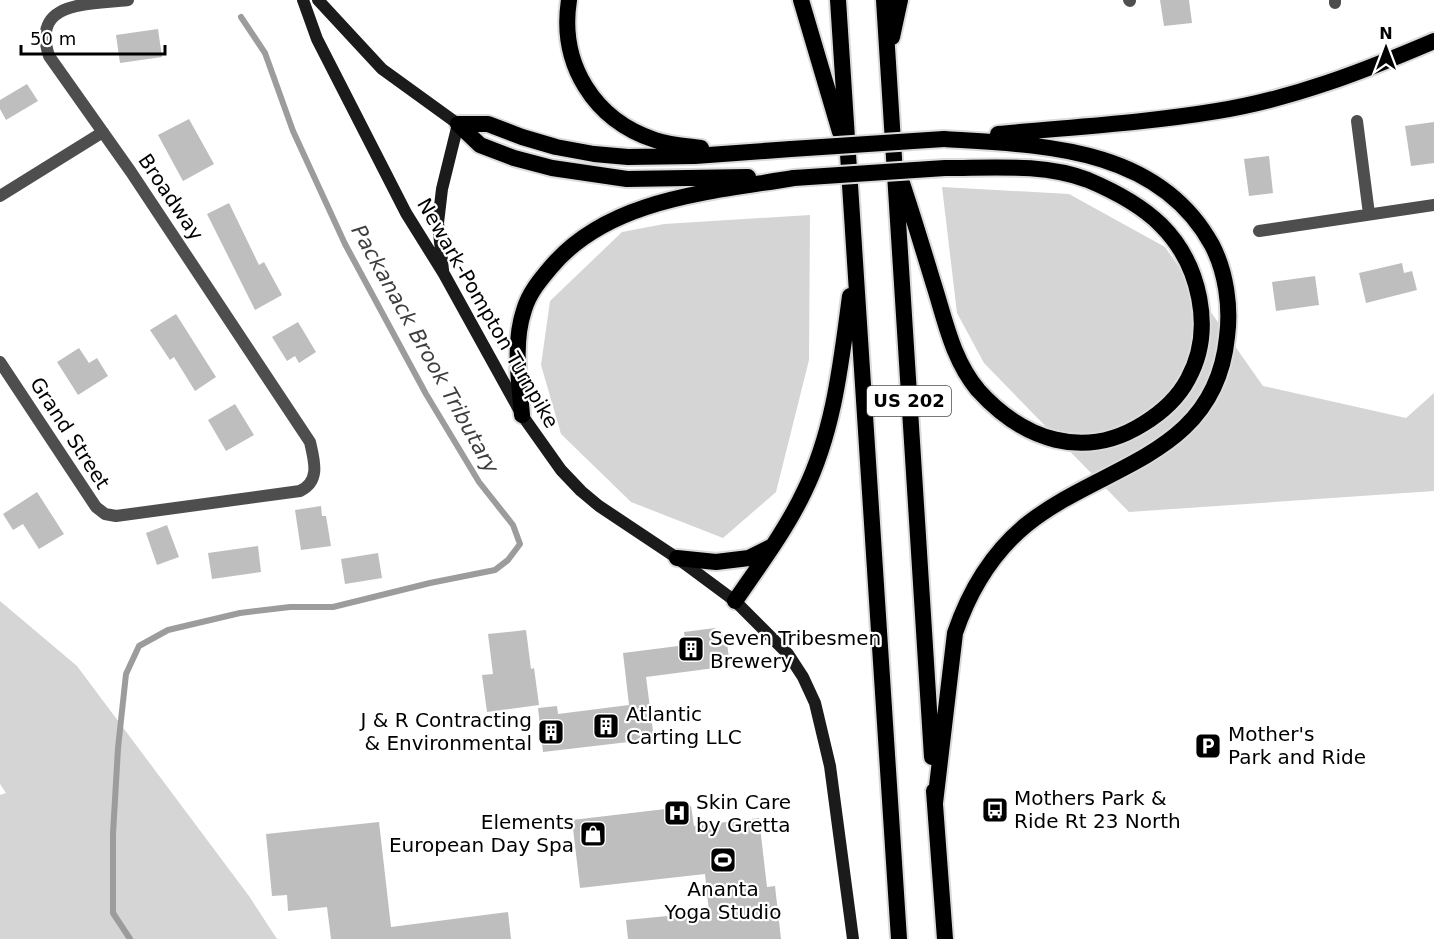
<svg xmlns="http://www.w3.org/2000/svg" width="1434" height="939" font-family="'DejaVu Sans',sans-serif">
<rect width="100%" height="100%" fill="#fff"/>
<path fill="#d5d5d5" d="M942 187 1069 194 1165 247 1263 386 1406 418 1434 393V491L1129 512 984 363 957 313Z
M810 215 809 360 776 492 723 538 631 502 561 434 541 365 550 301 622 232 664 224Z
M0 601 77 666 249 896 277 939H0V795L6 793 0 784Z"/>
<g fill="none" stroke-linecap="round" stroke-linejoin="round">
<path stroke="#9c9c9c" stroke-width="6" d="M130 939 113 913V834L118 748 126 674 139 646 168 630 240 613 290 607H333L430 583 495 570 508 560 520 544 513 525 479 482 426 394 345 244 293 131 265 53 241 17"/>
</g>
<path fill="#bebebe" d="M1160 0H1189L1192 23 1164 26Z
M158 29 162 57 120 63 116 35Z
M27 84 38 101 6 120 0 109V100Z
M189 119 214 164 183 181 158 135Z
M1434 122V163L1411 166 1405 126Z
M1269 156 1273 193 1249 196 1244 159Z
M229 203 259 265 264 262 282 295 255 310 207 214Z
M1402 263 1404 273 1412 271 1417 290 1366 303 1359 273Z
M1315 276 1319 305 1276 311 1272 282Z
M176 314 216 377 195 391 174 357 170 360 150 330Z
M298 322 316 352 299 363 295 356 287 361 272 337Z
M79 348 89 363 97 358 108 376 78 395 57 362Z
M235 404 254 435 226 451 208 420Z
M37 492 64 534 39 549 23 524 13 530 3 514Z
M321 506 322 516H326L331 546 301 550 295 510Z
M167 525 179 557 157 565 146 533Z
M258 546 261 572 212 579 208 553Z
M378 553 382 578 345 584 341 559Z
M715 628 716 636 726 635 730 666 646 677 654 739 543 752 538 708 557 706 558 714 629 705 623 653 686 645 684 632Z
M526 630 531 669 534 668 539 705 487 712 482 675 493 674 488 634Z
M691 806 694 826 759 818 767 887 775 886 781 939H628L626 920 709 912 705 874 580 888 572 820Z
M379 822 391 927 508 912 511 939H331L327 907 288 911 287 895 272 896 266 834Z"/>
<g fill="none" stroke-linecap="round" stroke-linejoin="round">
<defs>
<path id="trunk" d="M569 0C559 64 594 120 655 140 670 145 686 146 701 148
M801 0 840 132
M838 0 899 939
M884 0 932 757
M892 37 900 0
M458 124 480 145 514 158 552 168 627 179 748 177
M458 124H488L522 137 556 147 594 154 628 157 695 156 791 149
M998 134C1071 127 1145 123 1217 111 1292 99 1364 71 1434 41
M902 183C913 216 923 249 933 282 945 319 952 359 978 390 1023 440 1084 461 1143 424 1161 413 1178 398 1188 379 1215 330 1200 264 1161 225 1141 205 1114 191 1088 180 1043 163 992 168 945 168
M522 415C519 380 513 343 524 310 529 293 540 280 551 267 609 198 711 192 794 178
M677 558 716 562 749 558 771 547
M735 601C759 566 786 530 804 492 834 431 841 363 850 296
M934 791 945 939
M935 803 955 633C969 592 992 553 1026 525 1103 463 1215 457 1227 337 1231 307 1226 272 1212 245 1158 146 1041 145 944 139"/>
</defs>
<use href="#trunk" stroke="#dbdbdb" stroke-width="20"/>
<path stroke="#4e4e4e" stroke-width="12" d="M1129 0 1130 1
M1335 0V3
M1357 121 1369 214
M0 196 103 132
M1259 231 1434 205
M0 362 96 507 105 514 116 516 300 491C321 481 314 460 310 442L131 172 49 56C31 0 88 5 128 0"/>
<path stroke="#1b1b1b" stroke-width="12" d="M303 0 317 39 406 213 444 274 522 415 561 470 581 491 599 506 677 558 735 601 788 654 803 677 815 703 830 766 853 939
M318 0 382 69 458 124 442 189 438 223 443 270"/>
<use href="#trunk" stroke="#000" stroke-width="16"/>
<defs>
<path id="trunk-bridge" d="M791 149 944 139
M794 178 945 168"/>
</defs>
<use href="#trunk-bridge" stroke="#dbdbdb" stroke-width="20" stroke-linecap="butt"/>
<use href="#trunk-bridge" stroke="#000" stroke-width="16"/>
</g>
<defs>
<symbol id="building-square" viewBox="-11 -11 22 22"><rect x="-9" y="-9" width="18" height="18" rx="4" fill="#000" stroke="#fff"/><path d="M-4-6H4V6H1V3H-1V6H-4ZM-2.5-4.3h1.7v1.8h-1.7ZM.8-4.3h1.7v1.8H.8ZM-2.5-1h1.7V.8h-1.7ZM.8-1h1.7V.8H.8Z" fill="#fff"/></symbol>
<symbol id="parking-square" viewBox="-11 -11 22 22"><rect x="-9" y="-9" width="18" height="18" rx="4" fill="#000" stroke="#fff"/><path d="M-3.5-5.5H1a3.5 3.5 0 0 1 0 7H-1V5.5H-3.5ZM-1-3.4V-.6H.8a1.4 1.4 0 0 0 0-2.8Z" fill="#fff"/></symbol>
<symbol id="bus-square" viewBox="-11 -11 22 22"><rect x="-9" y="-9" width="18" height="18" rx="4" fill="#000" stroke="#fff"/><path d="M-5-6H5V4H4V6H2V4H-2V6H-4V4H-5ZM-3.5-4V0h7V-4ZM-3.5 1.2v1.5H-2V1.2ZM2 1.2v1.5H3.5V1.2Z" fill="#fff"/></symbol>
<symbol id="hospital-square" viewBox="-11 -11 22 22"><rect x="-9" y="-9" width="18" height="18" rx="4" fill="#000" stroke="#fff"/><path d="M-5-5h3v3.5h4V-5h3V5h-3V1.5h-4V5h-3Z" fill="#fff"/></symbol>
<symbol id="shop-square" viewBox="-11 -11 22 22"><rect x="-9" y="-9" width="18" height="18" rx="4" fill="#000" stroke="#fff"/><path d="M-5-2.5h2.3a2.7 3.5 0 0 1 5.4 0H5L5.5 6h-11ZM-1.5-2.5h3a1.5 2.3 0 0 0-3 0Z" fill="#fff"/></symbol>
<symbol id="stadium-square" viewBox="-11 -11 22 22"><rect x="-9" y="-9" width="18" height="18" rx="4" fill="#000" stroke="#fff"/><path d="M0-5a6.5 5 0 1 0 0 10a6.5 5 0 1 0 0-10ZM-3.5-1.8h7v3.6h-7Z" fill="#fff"/></symbol>
</defs>
<g fill-rule="evenodd">
<use href="#building-square" x="676" y="634" width="30" height="30"/>
<use href="#building-square" x="591" y="711" width="30" height="30"/>
<use href="#building-square" x="536" y="717" width="30" height="30"/>
<use href="#parking-square" x="1193" y="731" width="30" height="30"/>
<use href="#bus-square" x="980" y="795" width="30" height="30"/>
<use href="#hospital-square" x="662" y="798" width="30" height="30"/>
<use href="#shop-square" x="578" y="819" width="30" height="30"/>
<use href="#stadium-square" x="708" y="845" width="30" height="30"/>
</g>
<g text-anchor="middle" stroke-width="4.5" stroke-linejoin="round" paint-order="stroke">
<rect fill="#fff" stroke="#4c4c4c" stroke-width="1.5" x="867" y="386" width="84" height="30" rx="4.5"/>
<g font-size="18" font-weight="bold" fill="#000">
<text x="909" y="407">US 202</text>
</g>
<g font-size="20" fill="#000" stroke="#fff">
<text transform="translate(171 197) rotate(56)" y="7">Broadway</text>
<text transform="translate(488 313) rotate(60)" y="7">Newark-Pompton Turnpike</text>
<text transform="translate(70 433) rotate(57)" y="7">Grand Street</text>
</g>
<g font-size="20" fill="#000" stroke="#fff" text-anchor="start">
<text x="710" y="645">Seven Tribesmen<tspan x="710" dy="23">Brewery</tspan></text>
<text x="626" y="721">Atlantic<tspan x="626" dy="23">Carting LLC</tspan></text>
<text x="532" y="727" text-anchor="end">J &amp; R Contracting<tspan x="532" dy="23">&amp; Environmental</tspan></text>
<text x="1228" y="741">Mother's<tspan x="1228" dy="23">Park and Ride</tspan></text>
<text x="1014" y="805">Mothers Park &amp;<tspan x="1014" dy="23">Ride Rt 23 North</tspan></text>
<text x="696" y="809">Skin Care<tspan x="696" dy="23">by Gretta</tspan></text>
<text x="574" y="829" text-anchor="end">Elements<tspan x="574" dy="23">European Day Spa</tspan></text>
<text x="723" y="896" text-anchor="middle">Ananta<tspan x="723" dy="23">Yoga Studio</tspan></text>
</g>
<g font-size="21" font-style="italic" fill="#3d3d3d" stroke="#fff">
<text transform="translate(425 349) rotate(61)" y="7">Packanack Brook Tributary</text>
</g>
</g>
<g transform="translate(1386 48)" stroke="#ffffff" stroke-width="4.5" paint-order="stroke">
<path d="M0-4.5L10 22L0 15L-10 22Z" fill="#000000"/>
<text y="-9" font-size="16" font-weight="bold" text-anchor="middle" fill="#000000">N</text>
</g>
<path d="M21 45v9h144v-9" fill="none" stroke="#000000" stroke-width="3"/>
<text x="30" y="45" font-size="18" fill="#000000" stroke="#ffffff" stroke-width="4.5" paint-order="stroke">50 m</text>
</svg>
